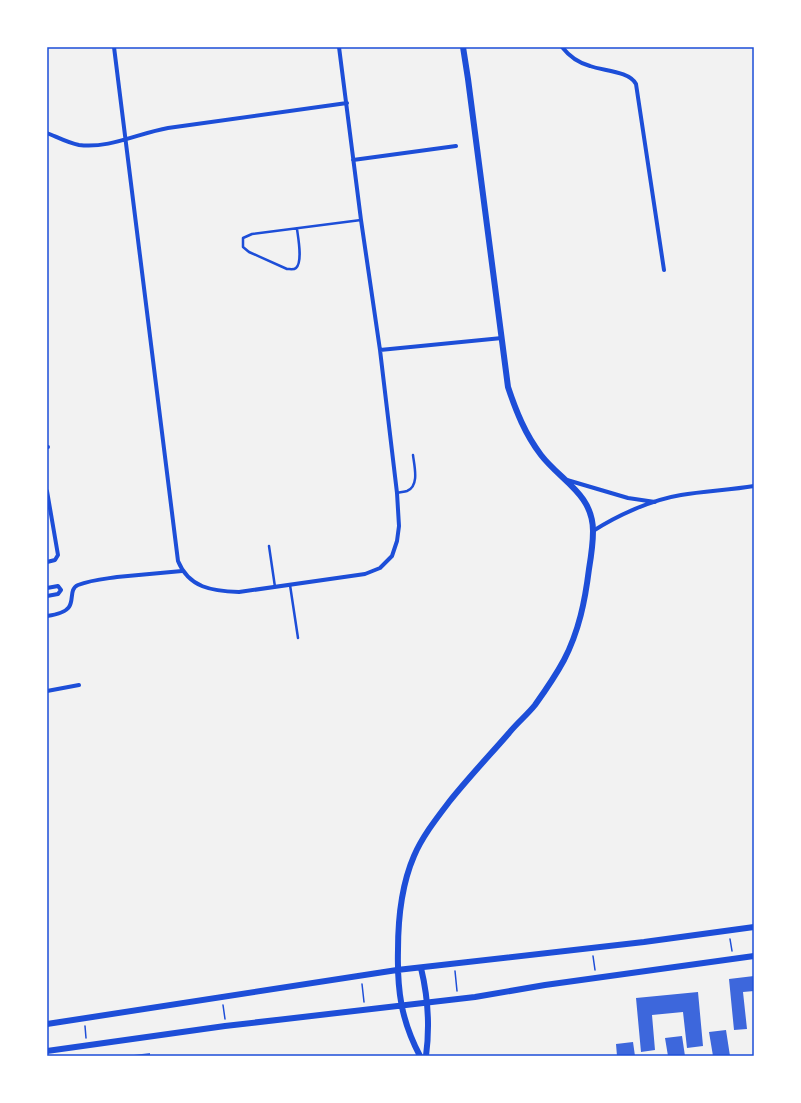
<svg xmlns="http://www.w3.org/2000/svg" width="801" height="1103" font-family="'Work Sans',sans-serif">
<rect width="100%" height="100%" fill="#f2f2f2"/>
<path fill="#3d67dc" d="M754 976V991L743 992 747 1029 734 1030 729 979Z
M698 992 703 1046 687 1048 683 1012 652 1015 655 1050 641 1052 636 998Z
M726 1030 730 1056H713L709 1032Z
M682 1036 685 1056H668L665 1038Z
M633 1042 635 1056H617L616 1044Z
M150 1053V1056H134V1055Z"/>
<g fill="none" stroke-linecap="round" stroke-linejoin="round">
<path stroke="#1d4ed8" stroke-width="1.5" d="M730 939 732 951
M593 956 595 970
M455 971 457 991
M362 984 364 1002
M223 1005 225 1019
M85 1026 86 1038"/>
<path stroke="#1d4ed8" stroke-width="2.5" d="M297 229C298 237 303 262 296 268 294 270 290 269 287 269L249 252 243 247V238L252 234 361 220
M397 493C400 492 404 492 407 491 420 486 414 465 413 455
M269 546 275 587
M290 585 298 638"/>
<path stroke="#1d4ed8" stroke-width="4" d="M114 47 178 561C189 588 212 591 239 592L365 574 380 568 392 556 397 541 399 526 397 493 380 350 361 220 339 47
M562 47C569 56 579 63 590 66 603 71 629 71 636 84L664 270
M47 133C57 137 68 143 79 145 109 149 139 133 168 128L347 103
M353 160 456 146
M380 350 502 338
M47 447H48
M567 480 628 498 655 502
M47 491 58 555 55 560 47 562
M593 531C618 515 651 500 681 495 705 491 730 490 754 486
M47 588 58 586 61 590 58 594 47 596
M47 616C54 615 65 613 69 607 74 600 69 589 78 585 91 580 104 579 117 577 139 575 160 573 182 571
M47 691 79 685"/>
<path stroke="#1d4ed8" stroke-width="6" d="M421 968C428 997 430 1026 426 1056
M47 1024 397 970 644 942 754 927
M47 1051 225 1026 475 997 545 985 754 956
M420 1056C401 1020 397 990 398 950 398 918 401 886 414 856 422 837 436 819 449 802 468 778 489 756 509 733 517 723 527 715 535 705 545 691 556 675 564 660 579 631 585 601 589 569 591 557 593 543 593 531 593 494 561 481 541 455 525 434 516 411 508 387L468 79 463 47"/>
</g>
<rect width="801" height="1103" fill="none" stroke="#ffffff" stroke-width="96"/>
<rect x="48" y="48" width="705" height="1007" fill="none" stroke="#1d4ed8" stroke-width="1.5"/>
</svg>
